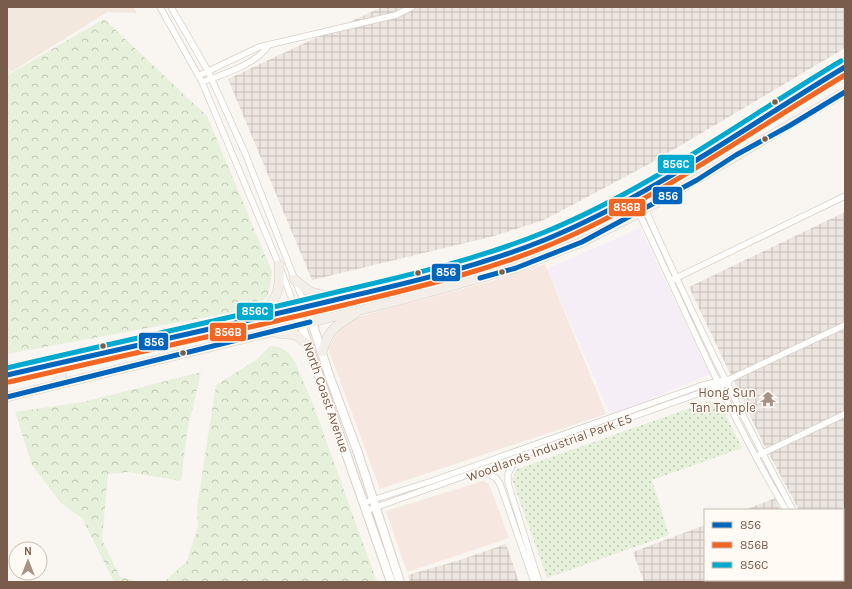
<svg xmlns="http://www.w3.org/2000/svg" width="852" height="589" font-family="Karla,sans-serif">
<defs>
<pattern id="industrial-grid" width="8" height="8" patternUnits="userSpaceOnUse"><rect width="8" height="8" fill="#ede5e0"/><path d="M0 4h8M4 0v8" fill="none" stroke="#c5bdb8"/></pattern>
<pattern id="grass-dots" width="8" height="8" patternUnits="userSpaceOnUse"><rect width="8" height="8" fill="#e7f0db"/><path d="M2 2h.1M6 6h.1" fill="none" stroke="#c0c6b4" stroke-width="1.8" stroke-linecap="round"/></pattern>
<pattern id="forest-crowns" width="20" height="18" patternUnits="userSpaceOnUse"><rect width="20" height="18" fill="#e7f0db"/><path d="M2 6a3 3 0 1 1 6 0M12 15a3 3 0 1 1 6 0" fill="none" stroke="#c0c6b4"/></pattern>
</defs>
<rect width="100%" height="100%" fill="#f9f5f0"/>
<path fill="#f2e8de" d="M7 7H133L137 13 107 12 11 72 7 67Z"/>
<path fill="#f6e8e1" d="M545 264 606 414 380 489 328 348 334 338 346 320 492 281Z
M483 481 489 484 509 538 407 572 386 511Z"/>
<path fill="url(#industrial-grid)" d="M382 7H845V48L651 163 544 220 494 236 312 280 228 79Z
M845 212V582H844L841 580H843V510H799L763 443 689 287Z
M776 498 780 510H744Z
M705 525V580H807L808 582H644L633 552Z
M506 544 519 582H410L408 575 460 560Z"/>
<path fill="#f6eef6" d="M640 228 710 374 611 416 547 269Z"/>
<path fill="url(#grass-dots)" d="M710 401 720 404 742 448 652 480 669 535 547 578 512 479 517 469Z"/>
<path fill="url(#forest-crowns)" d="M104 19 207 116 272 272 268 296 256 308 7 354V69L11 73Z
M270 346 279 347 289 353 295 362 313 404 377 582H164L187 561 198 527 197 507 216 385 256 360Z
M201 372 187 432 181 481 129 472 108 474 102 540 120 577 143 582H114L82 518 61 503 32 465 15 412 83 402Z"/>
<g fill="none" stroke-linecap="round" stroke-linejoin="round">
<path stroke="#d0e8ea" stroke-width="1.5" d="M839 510 845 507"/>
<defs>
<path id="minor" d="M160 7 202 82 279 265 296 310
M171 7 208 71 245 153 306 308
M198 76 259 47 396 15 412 7
M202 82C224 74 255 65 269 45
M645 209C691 311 739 412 793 510
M639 213C686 312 729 415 786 510
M674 279 845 196
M759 455 845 414
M516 459 508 474V483L539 582
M483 471 496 478 500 484 534 582
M363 503 432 481 703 385 730 379 845 325
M365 511 720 386 728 383 730 379
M822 580 823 582
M831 580 832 582"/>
<path id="secondary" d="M306 308 312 322 329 375 358 453 400 582
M296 310 391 582"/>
<path id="primary" d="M294 279 310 292 337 298
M255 318C277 300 281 293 279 265
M277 333 296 335 309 346
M322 352C329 328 336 326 356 313
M46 369 56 368 62 373 61 379 55 385
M7 375C125 347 243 323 360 294 432 276 505 259 572 228 668 183 754 120 845 67
M7 397 397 301 516 268 582 242 639 213 845 92"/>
</defs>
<use href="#minor" stroke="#d7d1cb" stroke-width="7"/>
<use href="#secondary" stroke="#d9d2cb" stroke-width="10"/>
<use href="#primary" stroke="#dad1cc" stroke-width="10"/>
<use href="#minor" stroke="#fefefd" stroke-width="5.5"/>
<use href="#secondary" stroke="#fefefd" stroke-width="8"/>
<use href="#primary" stroke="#f3eee8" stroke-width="9"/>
<defs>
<path id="bus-1" d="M480 278 516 268 582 242 697 180 736 155 789 126 845 92
M7 375C119 349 231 325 343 298 411 282 481 266 547 239 653 195 747 126 845 67
M7 397 310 322"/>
<path id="bus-2" d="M9 382C120 356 232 332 344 305 413 288 485 272 552 244 656 200 748 133 845 75"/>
<path id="bus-3" d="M7 368C118 342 230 318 341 291 410 275 479 259 545 232 650 189 744 119 841 61"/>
</defs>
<use href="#bus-1" stroke="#fffaf3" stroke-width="8"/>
<use href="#bus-2" stroke="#fffaf3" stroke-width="8"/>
<use href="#bus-3" stroke="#fffaf3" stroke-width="8"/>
<use href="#bus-1" stroke="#0065bd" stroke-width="5"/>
<use href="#bus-2" stroke="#f26522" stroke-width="5"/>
<use href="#bus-3" stroke="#00a9ce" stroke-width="5"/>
</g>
<defs>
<symbol id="temple-bare" viewBox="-9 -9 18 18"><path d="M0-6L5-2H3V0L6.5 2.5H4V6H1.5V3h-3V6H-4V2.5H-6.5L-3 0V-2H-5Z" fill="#a69286" stroke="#fffaf3" stroke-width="2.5" paint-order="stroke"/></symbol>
</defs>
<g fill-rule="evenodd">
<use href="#temple-bare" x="757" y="388" width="22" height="22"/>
</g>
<g fill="#7a5c4d" stroke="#fffaf3" stroke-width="1.5">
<circle cx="775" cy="102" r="3.5"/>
<circle cx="765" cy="139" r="3.5"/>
<circle cx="502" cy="272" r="3.5"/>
<circle cx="418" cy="273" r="3.5"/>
<circle cx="103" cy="346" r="3.5"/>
<circle cx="183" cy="353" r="3.5"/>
</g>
<g text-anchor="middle" stroke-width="3" stroke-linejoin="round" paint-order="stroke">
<g font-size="13" fill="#7a5c4d" stroke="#fffaf3" text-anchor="end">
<text x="756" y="397">Hong Sun<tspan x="756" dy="15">Tan Temple</tspan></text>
</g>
<g font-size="13" fill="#7a5c4d" stroke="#fffaf3">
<text transform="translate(327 397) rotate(71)" y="5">North Coast Avenue</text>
<text transform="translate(549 447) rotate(-20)" y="5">Woodlands Industrial Park E5</text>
</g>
</g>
<g stroke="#fffaf3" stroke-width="1.5">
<rect x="657" y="154" width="38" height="20" rx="4" fill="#00a9ce"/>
<rect x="652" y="186" width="31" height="19" rx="4" fill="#0065bd"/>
<rect x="608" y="198" width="38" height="19" rx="4" fill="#f26522"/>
<rect x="431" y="263" width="30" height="19" rx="4" fill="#0065bd"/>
<rect x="236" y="302" width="38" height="19" rx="4" fill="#00a9ce"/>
<rect x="209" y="322" width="38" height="20" rx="4" fill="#f26522"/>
<rect x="138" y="332" width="31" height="19" rx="4" fill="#0065bd"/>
</g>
<g font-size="11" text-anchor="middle" font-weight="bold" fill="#fff">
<text x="676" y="168">856C</text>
<text x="668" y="200">856</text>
<text x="627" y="211">856B</text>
<text x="446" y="276">856</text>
<text x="255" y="315">856C</text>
<text x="228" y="336">856B</text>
<text x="154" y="346">856</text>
</g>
<rect width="852" height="589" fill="none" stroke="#7a5c4d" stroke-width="16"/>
<rect x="704" y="509" width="140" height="72" fill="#fffaf3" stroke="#cabbb1"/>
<rect x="712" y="522" width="20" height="6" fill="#0065bd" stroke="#cabbb1"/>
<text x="740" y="529" font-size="12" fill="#7a5c4d">856</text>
<rect x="712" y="542" width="20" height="6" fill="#f26522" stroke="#cabbb1"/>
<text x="740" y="549" font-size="12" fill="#7a5c4d">856B</text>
<rect x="712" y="562" width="20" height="6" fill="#00a9ce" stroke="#cabbb1"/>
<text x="740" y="569" font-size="12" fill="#7a5c4d">856C</text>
<g transform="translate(28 561)"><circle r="19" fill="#fffaf3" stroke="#cabbb1"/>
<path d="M0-3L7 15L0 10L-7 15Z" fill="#a69286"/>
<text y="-6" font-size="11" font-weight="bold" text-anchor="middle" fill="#7a5c4d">N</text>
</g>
</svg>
